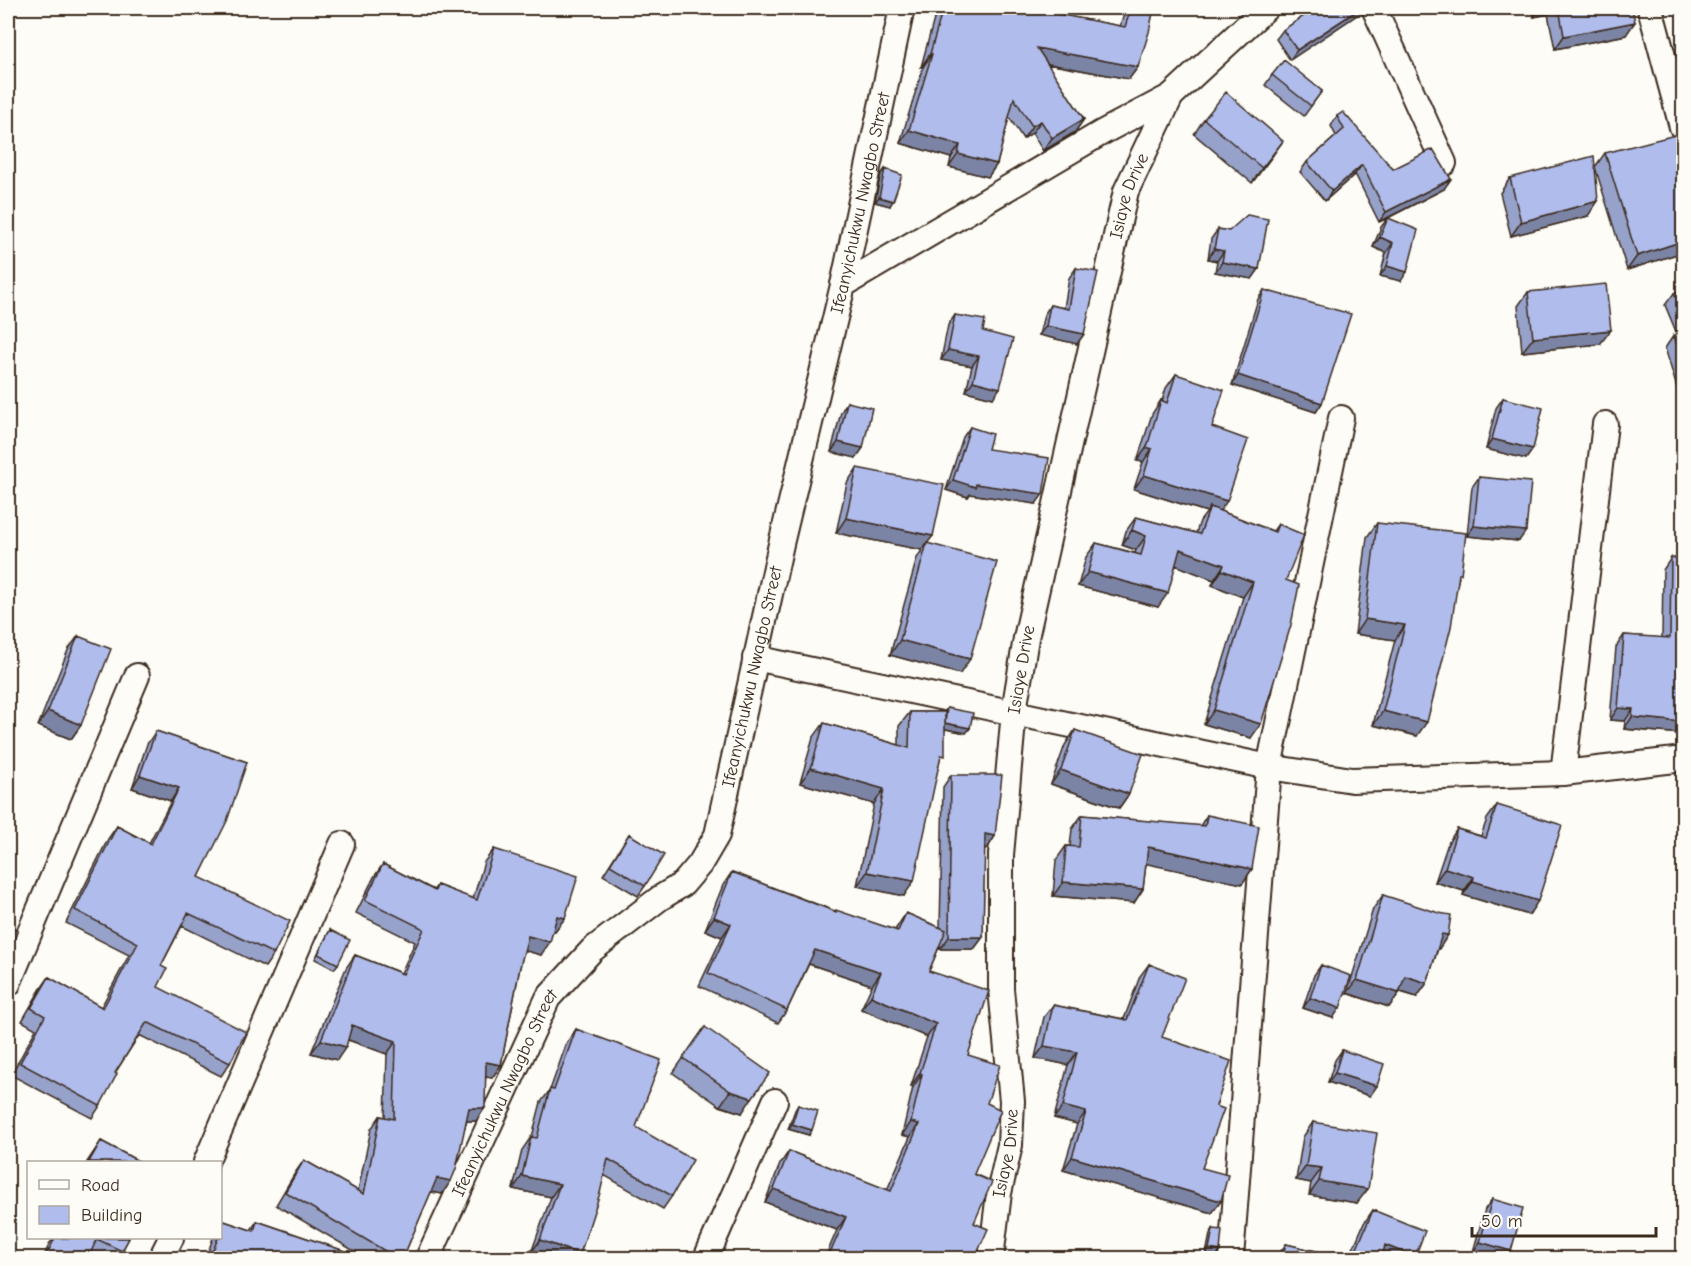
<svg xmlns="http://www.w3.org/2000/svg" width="1691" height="1266" font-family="'Comic Neue',sans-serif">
<rect width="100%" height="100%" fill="#fdfcf7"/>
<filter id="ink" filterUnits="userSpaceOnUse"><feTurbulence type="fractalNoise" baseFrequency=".0167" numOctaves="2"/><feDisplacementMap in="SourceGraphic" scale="12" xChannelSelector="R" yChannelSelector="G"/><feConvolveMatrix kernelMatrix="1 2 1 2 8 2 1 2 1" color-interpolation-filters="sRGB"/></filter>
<g filter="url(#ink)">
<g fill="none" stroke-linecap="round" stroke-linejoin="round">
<defs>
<g id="street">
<path d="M1374 8 1444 163"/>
<path d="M1650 8 1682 127"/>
<path d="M843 285 1103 132 1171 96 1266 8"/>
<path d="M755 658 1269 767 1352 780 1563 773 1684 759"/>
<path d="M1563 773 1605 424"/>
<path d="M8 984 137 676"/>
<path d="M206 1162 342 844"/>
<path d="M161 1258 171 1238"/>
<path id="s1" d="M428 1258 548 998 592 950 660 898 683 884 700 864 717 835 781 544 843 285 902 8"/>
<path d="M706 1258 775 1101"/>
<path id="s2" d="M991 1258 999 1193 1010 1145 1012 1101 1001 989V855L1014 711 1026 638 1126 191 1171 96"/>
<path d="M1231 1258 1269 767 1341 418"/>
</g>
</defs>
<use href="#street" stroke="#3b2a1e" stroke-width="28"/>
<use href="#street" stroke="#fdfcf7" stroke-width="24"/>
</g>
<path fill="#97a2cb" stroke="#3b2a1e" stroke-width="1.5" d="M937 8H1037L1036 10 1120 26 1126 8H1131L1138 67 1129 79 1047 64 1084 119 1075 132 1043 151 1032 133 1023 139 1009 117 997 164 988 177 949 167 951 158 900 143 923 67H921Z
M1316 8H1364L1360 13 1290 60 1276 39 1283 30Z
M1532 8H1632L1626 35 1555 49 1548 14 1534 17Z
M1272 75 1322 91 1304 116 1265 85Z
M1337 116 1393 169 1444 189 1388 218 1401 281 1380 276 1386 253 1373 247 1381 227 1388 218 1379 222 1355 174 1325 201 1300 172 1307 162 1336 136 1331 126Z
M1204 119 1273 155 1252 183 1194 134Z
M1605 153 1683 252 1627 270 1595 167Z
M885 169 890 206 875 202 881 174Z
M1510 178 1588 216 1511 236 1500 193Z
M1218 229 1229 231 1259 269 1252 279 1215 272 1217 261 1208 259 1211 239Z
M1076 268 1084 334 1077 344 1039 335 1044 315 1050 305 1064 308 1069 278Z
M1683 289V397L1680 398 1665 348 1674 335 1677 334 1665 305 1674 293Z
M1264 290 1322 403 1316 412 1232 385 1258 299Z
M1528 292 1600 344 1522 352 1518 306Z
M955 315 983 331 993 398 966 391 972 366 941 360 948 325Z
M1176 374 1212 427 1220 511 1273 531 1278 524 1286 580 1251 738 1204 724 1243 597 1212 585 1214 580 1176 565 1158 607 1078 586 1086 557 1096 543 1135 553 1136 550 1122 545 1126 531 1136 517 1196 533 1200 521 1207 512 1134 489 1143 462 1137 461 1152 414 1161 400 1162 401 1166 388Z
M1503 398 1533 449 1526 459 1486 449 1496 408Z
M847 402 863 448 856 458 831 452 841 412Z
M970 427 988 449 1036 504 970 494 968 497 946 490 963 437Z
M857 468 928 544 960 674 890 655 917 558 922 550 836 533 847 483Z
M1479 477 1519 541 1467 536 1472 487Z
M1377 523 1459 577 1417 736 1373 725 1395 640 1355 634 1367 537Z
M1671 558 1683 734 1624 729 1625 721 1610 720 1616 647 1624 635 1662 638 1663 570Z
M78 636 81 725 71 739 38 726 68 650Z
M947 708 970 728 966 733 945 729 939 764 904 896 857 886 874 804 800 783 813 738 824 723 899 745V726L910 712H944Z
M1075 730 1129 794 1119 808 1051 784 1065 745Z
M156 731 247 762 199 877 274 954 265 967 182 926 161 966 158 987 230 1063 221 1076 139 1035 115 1073 100 1106 92 1118 11 1075 36 1029 22 1021 40 990 49 977 101 1007 129 955 66 923 108 839 117 826 149 843 171 801 132 788 147 744Z
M951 775 995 836 987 849 984 848 983 937 974 949H940V945L929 971 968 1055 987 1103 974 1174 975 1258H825L837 1230 765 1202 780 1164 789 1151 887 1190 910 1137 902 1135 913 1087 911 1086 927 1037 861 1009 872 985 809 964 787 1010 778 1023 699 986 722 937 705 930 723 885 732 872 835 911 895 930 906 913 940 928 943 787Z
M1497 805 1529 915 1463 895 1464 891 1435 882 1448 843 1457 829 1481 836 1487 819Z
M1082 815 1200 826 1207 815 1252 869 1242 884 1146 863 1143 889 1134 903 1053 896 1056 860 1066 846H1070L1072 829Z
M629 834 645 886 638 896 603 875Z
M494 849 565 918 555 931 553 930 541 955 524 950 520 967 501 1065 492 1078 486 1077 476 1121H467L442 1194 431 1192 405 1253 411 1258H366L276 1205 295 1173 304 1160 358 1191 371 1129 380 1116 385 1117 387 1054 348 1040 337 1060 311 1053 346 968 355 955 401 973 415 942 356 913 374 877 383 864 434 890 437 885 473 899 484 862Z
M1383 895 1448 935 1438 949 1427 983 1417 997 1400 992 1389 1007 1347 993 1373 909Z
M330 930 338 964 334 969 315 959Z
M1149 964 1162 1037 1216 1106 1202 1168 1221 1201 1212 1213 1063 1170 1077 1124 1054 1118 1068 1065 1035 1058 1044 1017 1053 1005 1124 1019 1140 976Z
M1321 965 1333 1018 1303 1008 1314 975Z
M705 1027 742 1113 720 1106 673 1073Z
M576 1029 636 1127 672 1196 663 1209 604 1175 580 1254 576 1258H546L531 1253 551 1197 513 1189 522 1150 531 1137H532L541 1102 550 1090 567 1042Z
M1342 1050 1370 1096 1328 1082 1335 1060Z
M798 1105 809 1135 788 1129 795 1110Z
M1313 1122 1357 1203 1309 1195 1311 1183 1296 1180 1303 1137Z
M101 1141 140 1162H87Z
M1492 1199 1511 1251 1505 1258H1496L1473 1252 1485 1209Z
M1373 1210 1414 1258H1349L1364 1223Z
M224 1221 251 1230 257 1221 365 1258H206L213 1238H220V1225Z
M1213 1229 1217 1256 1206 1254 1210 1234Z
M54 1238H129L122 1251 117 1258H104L91 1252 88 1258H43L50 1243Z
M1286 1244 1346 1258H1276Z"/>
<path fill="#7b84a5" stroke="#3b2a1e" stroke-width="1.5" d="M1361 8H1364L1360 13 1290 60 1297 50Z
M1540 8H1553L1548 14 1534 17Z
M1635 22 1626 35 1555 49 1564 36Z
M1037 48 1138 67 1129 79 1028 60Z
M930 54H932L923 67H921Z
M1084 119 1075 132 1043 151 1052 138Z
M1041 121 1032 133 1023 139 1032 126Z
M909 130 960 145 951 158 900 143Z
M1283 141 1273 155 1252 183 1262 168Z
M958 154 997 164 988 177 949 167Z
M1362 165 1355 174 1325 201 1332 191Z
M1451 179 1444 189 1379 222 1386 212Z
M879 197 893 201 890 206 875 202Z
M1598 201 1588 216 1511 236 1521 222Z
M1380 237 1393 243 1386 253 1373 247Z
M1683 241V252L1627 270 1637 256Z
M1214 249 1224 251 1217 261 1208 259Z
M1222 262 1259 269 1252 279 1215 272Z
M1387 266 1407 272 1401 281 1380 276Z
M1046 326 1084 334 1077 344 1039 335Z
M1611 330 1600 344 1522 352 1533 338Z
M948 350 979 356 972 366 941 360Z
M1238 375 1322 403 1316 412 1232 385Z
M973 381 1000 388 993 398 966 391Z
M1492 439 1533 449 1526 459 1486 449Z
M838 442 863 448 856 458 831 452Z
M1147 447 1152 449 1143 462 1137 461Z
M1144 475 1227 501 1217 515 1210 507 1207 512 1134 489Z
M953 480 1043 494 1036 504 970 494 968 497 946 490Z
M846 518 933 536 922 550 836 533Z
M1474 526 1526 531 1519 541 1467 536Z
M1132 530 1146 536 1136 550 1122 545Z
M1180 549 1224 565 1214 580 1170 563Z
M1222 570 1253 582 1243 597 1212 585Z
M1088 572 1168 593 1158 607 1078 586Z
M1365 619 1405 625 1395 640 1355 634Z
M900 640 970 659 960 674 890 655Z
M1618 708 1633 709 1625 721 1610 720Z
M1214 710 1261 724 1251 738 1204 724Z
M48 711 81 725 71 739 38 726Z
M1383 711 1427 722 1417 736 1373 725Z
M1632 717 1683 722V734L1624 729Z
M944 723 970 728 966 733 941 728Z
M811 768 884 789 874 804 800 783Z
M1061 770 1129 794 1119 808 1051 784Z
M140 775 179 788 171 801 132 788Z
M985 834 995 836 987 849 976 846Z
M1148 847 1252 869 1242 884 1138 862Z
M1445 868 1474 877 1464 891 1435 882Z
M867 872 914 881 904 896 857 886Z
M1473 881 1538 901 1529 915 1463 895Z
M1063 882 1143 889 1134 903 1053 896Z
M557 916 565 918 555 931 548 929Z
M714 917 731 924 722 937 705 930Z
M1442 934 1448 935 1439 949 1433 948Z
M528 936 550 942 541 955 519 949Z
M949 937H983L974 949H940Z
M815 950 881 972 872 985 806 963Z
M1405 976 1427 983 1417 997 1395 990Z
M1357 980 1399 993 1389 1007 1347 993Z
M871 996 936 1024 927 1037 861 1009Z
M1310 998 1340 1008 1333 1018 1303 1008Z
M352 1025 396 1041 387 1054 343 1038Z
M321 1040 346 1047 337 1060 311 1053Z
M1044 1046 1077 1052 1068 1065 1035 1058Z
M486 1062 501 1065 492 1078 477 1075Z
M920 1073 922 1074 913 1087 911 1086Z
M1335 1073 1377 1086 1370 1096 1328 1082Z
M730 1091 752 1098 742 1113 720 1106Z
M1063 1106 1086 1112 1077 1124 1054 1118Z
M469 1108H485L476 1121H460Z
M911 1122 919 1124 910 1137 902 1135Z
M792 1124 812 1130 809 1135 788 1129Z
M1072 1157 1221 1201 1212 1213 1063 1170Z
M1306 1166 1322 1168 1311 1183 1296 1180Z
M522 1176 560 1184 551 1197 513 1189Z
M437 1178 451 1181 442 1194 427 1191Z
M1319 1181 1368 1189 1357 1203 1309 1195Z
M774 1189 846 1217 837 1230 765 1202Z
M540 1240 580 1254 576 1258H546L531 1253Z
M1480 1242 1511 1251 1505 1258H1496L1473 1252Z
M1385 1245 1415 1257 1414 1258H1377Z
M1209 1249 1220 1251 1217 1256 1206 1254Z"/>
<path fill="#b0bcec" stroke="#3b2a1e" stroke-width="1.5" d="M943 8H1037L1036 10 1125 27 1131 8H1154L1149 32 1138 67 1037 48 1084 119 1052 138 1041 121 1032 126 1014 98 997 164 958 154 960 145 909 130 932 54H930Z
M1316 8H1361L1297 50 1283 30Z
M1559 8H1632L1635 22 1564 36Z
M1284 60 1322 91 1311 106 1272 75Z
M1226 92 1283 141 1262 168 1204 119Z
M1343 112 1393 169 1433 149 1451 179 1386 212 1362 165 1332 191 1307 162 1344 129 1337 116Z
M1683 133V241L1637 256 1605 153Z
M1594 156 1598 201 1521 222 1510 178Z
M885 169 902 175 893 201 879 197Z
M1247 215 1268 219 1259 269 1222 262 1224 251 1214 249 1218 229 1229 231Z
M1388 218 1418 230 1407 272 1387 266 1393 243 1380 237Z
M1076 268 1098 272 1084 334 1046 326 1050 305 1069 309Z
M1606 284 1611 330 1533 338 1528 292Z
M1683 289V316L1674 293Z
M1264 290 1351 314 1322 403 1238 375Z
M955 315 985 320 983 331 1013 339 1000 388 973 381 979 356 948 350Z
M1683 332V367L1674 335Z
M1176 374 1224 390 1212 427 1248 440 1227 501 1144 475 1152 449 1147 447 1161 400 1167 403Z
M1503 398 1543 408 1533 449 1492 439Z
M847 402 872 408 863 448 838 442Z
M970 427 992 434 988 449 1049 458 1043 494 976 484 975 487 953 480Z
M857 468 944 485 933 536 846 518Z
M1479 477 1531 482 1526 531 1474 526Z
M1210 507 1275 532 1278 524 1304 535 1286 580 1299 585 1291 625 1261 724 1214 710 1253 582 1222 570 1224 565 1180 549 1168 593 1088 572 1096 543 1141 555 1146 536 1132 530 1136 517 1200 534Z
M1377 523 1466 533 1461 574H1459L1451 627 1427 722 1383 711 1405 625 1365 619Z
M927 543 997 562 970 659 900 640Z
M1671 558H1683V722L1632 717 1633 709 1618 708 1624 635 1670 638Z
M78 636 111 649 81 725 48 711Z
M947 708 973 713 970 728 945 723Z
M910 712H945V756L941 755 914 881 867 872 884 789 811 768 824 723 909 748Z
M1075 730 1143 754 1129 794 1061 770Z
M156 731 247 762 227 821 199 877 290 921 274 954 188 913 161 966 167 969 158 987 246 1032 230 1063 147 1022 115 1073 117 1074 100 1106 20 1063 45 1016 31 1008 49 977 103 1008 138 943 75 910 117 826 151 844 179 788 140 775Z
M951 775H1002L995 836 985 834 983 937H949Z
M1497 805 1562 825 1538 901 1473 881 1474 877 1445 868 1457 829 1486 838Z
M1082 815 1205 826 1207 815 1259 826 1252 869 1148 847 1143 889 1063 882 1066 846 1079 847Z
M629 834 664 855 645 886 610 865Z
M494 849 578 876 565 918 557 916 550 942 528 936 520 967 501 1065 486 1062 485 1106V1108H469L456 1169 451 1181 437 1178 405 1253 412 1256 411 1258H390L392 1255 285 1192 304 1160 364 1194 380 1116 394 1119 396 1041 352 1025 346 1047 321 1040 355 955 403 974 424 929 365 900 383 864 435 891 437 885 477 900Z
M732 872 836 912V910L898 931 906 913 946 930 929 971 989 991 968 1055 1000 1065 987 1103 1001 1110 974 1174 992 1182 974 1223 988 1229 975 1258H828L846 1217 774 1189 789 1151 891 1191 919 1124 911 1122 922 1074 920 1073 936 1024 871 996 881 972 815 950 787 1010 708 973 731 924 714 917Z
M1383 895 1439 913 1451 915 1448 935 1442 934 1427 983 1405 976 1399 993 1357 980Z
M8 926 18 930 8 955Z
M330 930 350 940 338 964 318 954Z
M1149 964 1185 978 1162 1037 1231 1061 1216 1106 1224 1109 1202 1168 1228 1175 1221 1201 1072 1157 1086 1112 1063 1106 1077 1052 1044 1046 1053 1005 1127 1020Z
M1321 965 1351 976 1340 1008 1310 998Z
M705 1027 770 1073 752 1098 730 1091 683 1058Z
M576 1029 661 1060 636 1127 693 1160 672 1196 608 1159 600 1193 580 1254 540 1240 560 1184 522 1176 531 1137 537 1138 550 1089 554 1090Z
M1342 1050 1384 1064 1377 1086 1335 1073Z
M798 1105 818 1111 812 1130 792 1124Z
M1313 1122 1377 1133 1368 1189 1319 1181 1322 1168 1306 1166Z
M101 1141 140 1162H89Z
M1492 1199 1523 1208 1511 1251 1480 1242Z
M1373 1210 1425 1231 1415 1257 1385 1245 1382 1258H1353Z
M224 1221 254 1231 257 1221 365 1258H210L218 1238H220V1230Z
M1213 1229 1222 1230 1220 1251 1209 1249Z
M55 1238H129L122 1251 97 1239 88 1258H45Z
M1286 1244 1346 1258H1282Z"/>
</g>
<g text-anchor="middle" stroke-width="4.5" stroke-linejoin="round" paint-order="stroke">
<g font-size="18" fill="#3b2a1e" stroke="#fdfcf7">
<text dy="6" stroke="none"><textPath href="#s2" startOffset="1078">Isiaye Drive</textPath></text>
<text dy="6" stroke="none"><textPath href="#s1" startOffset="1172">Ifeanyichukwu Nwagbo Street</textPath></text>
<text dy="6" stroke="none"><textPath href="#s2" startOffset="592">Isiaye Drive</textPath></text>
<text dy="6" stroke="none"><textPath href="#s1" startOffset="686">Ifeanyichukwu Nwagbo Street</textPath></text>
<text dy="6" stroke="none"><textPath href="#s1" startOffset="182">Ifeanyichukwu Nwagbo Street</textPath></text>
<text dy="6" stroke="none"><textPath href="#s2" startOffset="106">Isiaye Drive</textPath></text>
</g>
</g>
<rect width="1691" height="1266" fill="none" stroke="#fdfcf7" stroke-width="30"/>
<rect x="15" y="15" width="1661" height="1236" fill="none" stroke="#3b2a1e" stroke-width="2" filter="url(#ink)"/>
<rect x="27" y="1161" width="195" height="78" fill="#fdfcf7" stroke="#afa8a0" stroke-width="1.5"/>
<rect x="39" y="1180" width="30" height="9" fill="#fdfcf7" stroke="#afa8a0" stroke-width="1.5"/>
<text x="81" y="1191" font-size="18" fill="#3b2a1e">Road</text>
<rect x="39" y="1206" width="30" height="18" fill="#b0bcec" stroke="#afa8a0" stroke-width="1.5"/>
<text x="81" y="1221" font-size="18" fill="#3b2a1e">Building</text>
<path d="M1472 1227v9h184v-9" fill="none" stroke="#3b2a1e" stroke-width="3"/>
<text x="1481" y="1227" font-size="18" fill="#3b2a1e" stroke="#fdfcf7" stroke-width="4.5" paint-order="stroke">50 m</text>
</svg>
